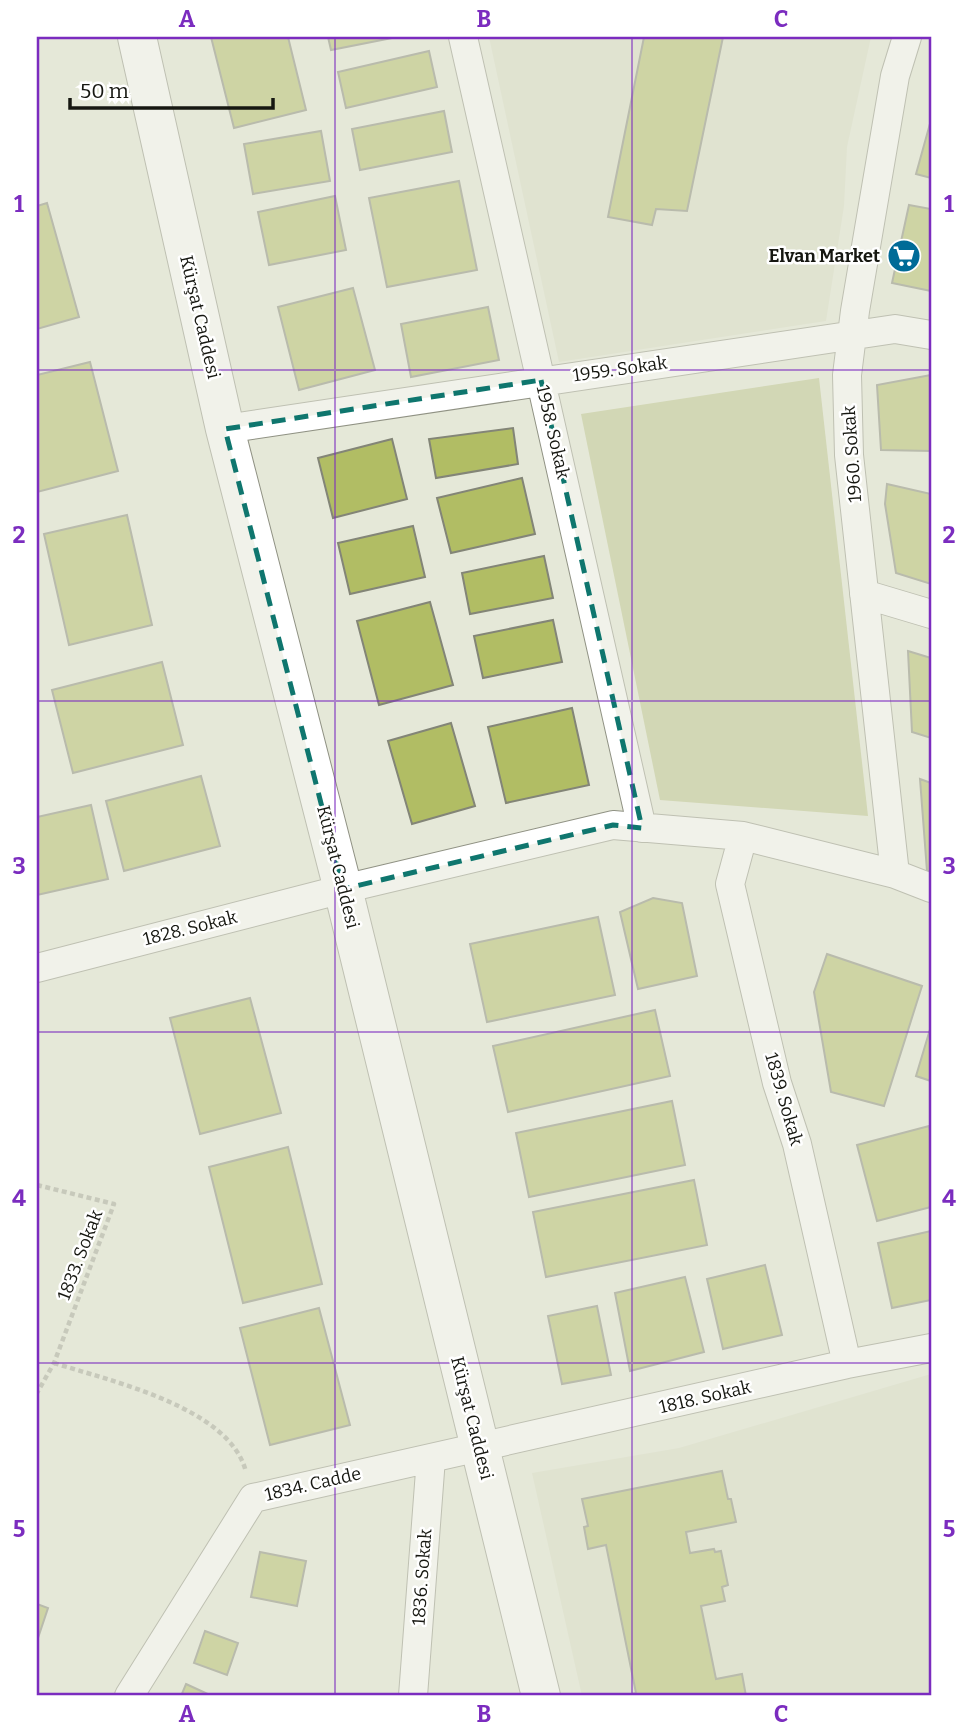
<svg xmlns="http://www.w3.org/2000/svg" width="968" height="1733" font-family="Bitter,serif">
<rect width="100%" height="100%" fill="#e5e8d8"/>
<path fill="#d9dec6" d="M489 37H871L847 147 844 206 826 321 559 362Z
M931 1374V1696H582L532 1473 679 1448Z"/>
<path fill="#bac389" d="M819 378 868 816 660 800 581 414Z"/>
<path fill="#b1bd64" stroke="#838577" stroke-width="2" d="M211 37H288L306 110 234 128Z
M328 37H397L331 50Z
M644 37H723L687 211 656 209 652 225 608 217Z
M429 51 437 87 346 108 338 72Z
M444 111 452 152 360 170 352 129Z
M931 120V178L916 174Z
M321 131 330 181 253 194 244 144Z
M459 181 477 270 387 287 369 198Z
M335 196 346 250 269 265 258 212Z
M47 203 79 317 37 329V206Z
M909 205 931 209V291L892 283Z
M353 288 375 370 299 390 278 307Z
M488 307 499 360 411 377 401 324Z
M90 362 118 471 37 492V375Z
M931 375V451L881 450 877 385Z
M513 428 518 464 436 478 429 439Z
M392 439 407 499 333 518 318 458Z
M522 478 535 534 451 553 437 498Z
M887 484 931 494V584L896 573 885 504Z
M127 515 152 625 69 645 44 534Z
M413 526 425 577 350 594 338 543Z
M544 556 553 598 470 614 462 573Z
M430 602 453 685 379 705 357 621Z
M553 620 562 662 483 678 474 636Z
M908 651 931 658V738L912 732Z
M162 662 183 745 73 773 52 690Z
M572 708 589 785 506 803 488 727Z
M451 723 475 806 412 824 388 741Z
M201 776 220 846 124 871 106 801Z
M920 779 931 783V872L927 871Z
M91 805 108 879 37 895V817Z
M653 898 682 903 697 976 638 989 620 912Z
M598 917 615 995 487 1022 470 944Z
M827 954 922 986 884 1106 831 1092 814 992Z
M250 998 281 1113 200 1134 170 1018Z
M655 1010 670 1076 508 1112 493 1046Z
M931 1026V1081L916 1076Z
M672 1101 685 1165 529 1197 516 1133Z
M929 1126 931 1136V1207L877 1221 857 1145Z
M288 1147 322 1284 243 1303 209 1167Z
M694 1180 707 1245 546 1277 533 1212Z
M931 1231V1300L892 1308 878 1243Z
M765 1265 782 1335 723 1349 707 1279Z
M685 1277 704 1352 630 1371 615 1293Z
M597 1306 611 1375 562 1384 548 1316Z
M319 1308 350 1425 270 1445 240 1328Z
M722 1471 728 1499H731L736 1522 686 1532 690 1553 714 1549 715 1552 721 1551 728 1585 722 1587 725 1601 701 1606 716 1679 742 1674 746 1696H622L636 1693 606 1545 588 1549 584 1527 588 1526 582 1499Z
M260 1552 306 1561 297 1606 251 1597Z
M37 1604 48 1608 37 1641Z
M205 1631 238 1643 227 1675 194 1663Z
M186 1684 212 1696H181Z"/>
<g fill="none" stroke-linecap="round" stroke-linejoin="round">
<defs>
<path id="street" d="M463 37 642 828
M225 429 895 329 931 335
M864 594 931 614
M743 836 730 884 777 1083 797 1144 847 1364
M895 874 849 455 847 375 855 311 895 76 907 37
M37 968 343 889 613 825 743 836 895 874 931 888
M129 1696 253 1498 847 1364 931 1348
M413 1696 431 1458"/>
<path id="secondary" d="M137 37 225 429 343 889 541 1696"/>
</defs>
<use href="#street" stroke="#909284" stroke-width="30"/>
<use href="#secondary" stroke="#909284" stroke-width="40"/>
<path stroke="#a3a598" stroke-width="4.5" stroke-dasharray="5 3.5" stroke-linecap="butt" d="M37 1185 114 1204 54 1363 37 1393
M54 1363C110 1381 230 1407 246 1472"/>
<use href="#street" stroke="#fff" stroke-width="28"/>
<use href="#secondary" stroke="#fff" stroke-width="38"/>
</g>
<path d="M0 0H968V1733H0ZM541 380 642 828 613 825 343 889 225 429Z" fill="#e5e8d8" fill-opacity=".55" fill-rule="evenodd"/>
<path fill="none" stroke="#0f766e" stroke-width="5" stroke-dasharray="14 9" stroke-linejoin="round" d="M541 380 642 828 613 825 343 889 225 429Z"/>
<path fill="none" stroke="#7b2cbf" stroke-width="2" stroke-opacity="0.55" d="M335 37V1696M632 37V1696M37 370H931M37 701H931M37 1032H931M37 1363H931"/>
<defs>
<symbol id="supermarket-disc" viewBox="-11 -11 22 22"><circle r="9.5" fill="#006b97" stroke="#fff"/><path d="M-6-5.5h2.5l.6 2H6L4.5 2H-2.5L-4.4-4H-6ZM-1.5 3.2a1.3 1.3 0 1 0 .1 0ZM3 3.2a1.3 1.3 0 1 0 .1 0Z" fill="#fff"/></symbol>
</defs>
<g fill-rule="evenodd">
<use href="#supermarket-disc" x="885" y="237" width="38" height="38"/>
</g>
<g text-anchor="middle" stroke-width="5" stroke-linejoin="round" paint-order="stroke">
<g font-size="18" font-weight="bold" fill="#161711" stroke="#fff" text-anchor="end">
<text x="880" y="262">Elvan Market</text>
</g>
<g font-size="18" fill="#161711" stroke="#fff">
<text transform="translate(200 317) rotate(77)" y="6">Kürşat Caddesi</text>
<text transform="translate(620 369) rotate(-8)" y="6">1959. Sokak</text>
<text transform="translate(553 432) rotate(77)" y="6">1958. Sokak</text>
<text transform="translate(852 454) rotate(-94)" y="6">1960. Sokak</text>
<text transform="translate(338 867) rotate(76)" y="6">Kürşat Caddesi</text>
<text transform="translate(190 928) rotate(-14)" y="6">1828. Sokak</text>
<text transform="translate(784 1099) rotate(74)" y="6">1839. Sokak</text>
<text transform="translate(80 1255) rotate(-69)" y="6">1833. Sokak</text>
<text transform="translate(705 1397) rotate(-13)" y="6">1818. Sokak</text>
<text transform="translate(472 1418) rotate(76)" y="6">Kürşat Caddesi</text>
<text transform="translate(313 1484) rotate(-13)" y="6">1834. Cadde</text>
<text transform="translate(422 1577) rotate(-86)" y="6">1836. Sokak</text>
</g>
</g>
<rect width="968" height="1733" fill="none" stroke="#ffffff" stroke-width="77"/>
<path d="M70 98v10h203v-10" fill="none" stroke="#161711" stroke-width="3.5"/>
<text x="80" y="98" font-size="21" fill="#161711" stroke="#ffffff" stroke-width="5" paint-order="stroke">50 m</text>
<rect x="38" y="38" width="892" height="1656" fill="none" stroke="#7b2cbf" stroke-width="2.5"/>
<g font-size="23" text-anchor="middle" font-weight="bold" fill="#7b2cbf">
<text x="187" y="27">A</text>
<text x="484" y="27">B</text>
<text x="781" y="27">C</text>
<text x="19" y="212">1</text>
<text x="949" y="212">1</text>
<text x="19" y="543">2</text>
<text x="949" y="543">2</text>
<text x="19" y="874">3</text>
<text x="949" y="874">3</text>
<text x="19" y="1206">4</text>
<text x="949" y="1206">4</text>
<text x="19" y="1537">5</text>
<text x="949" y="1537">5</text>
<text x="187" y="1722">A</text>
<text x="484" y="1722">B</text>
<text x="781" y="1722">C</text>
</g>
</svg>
